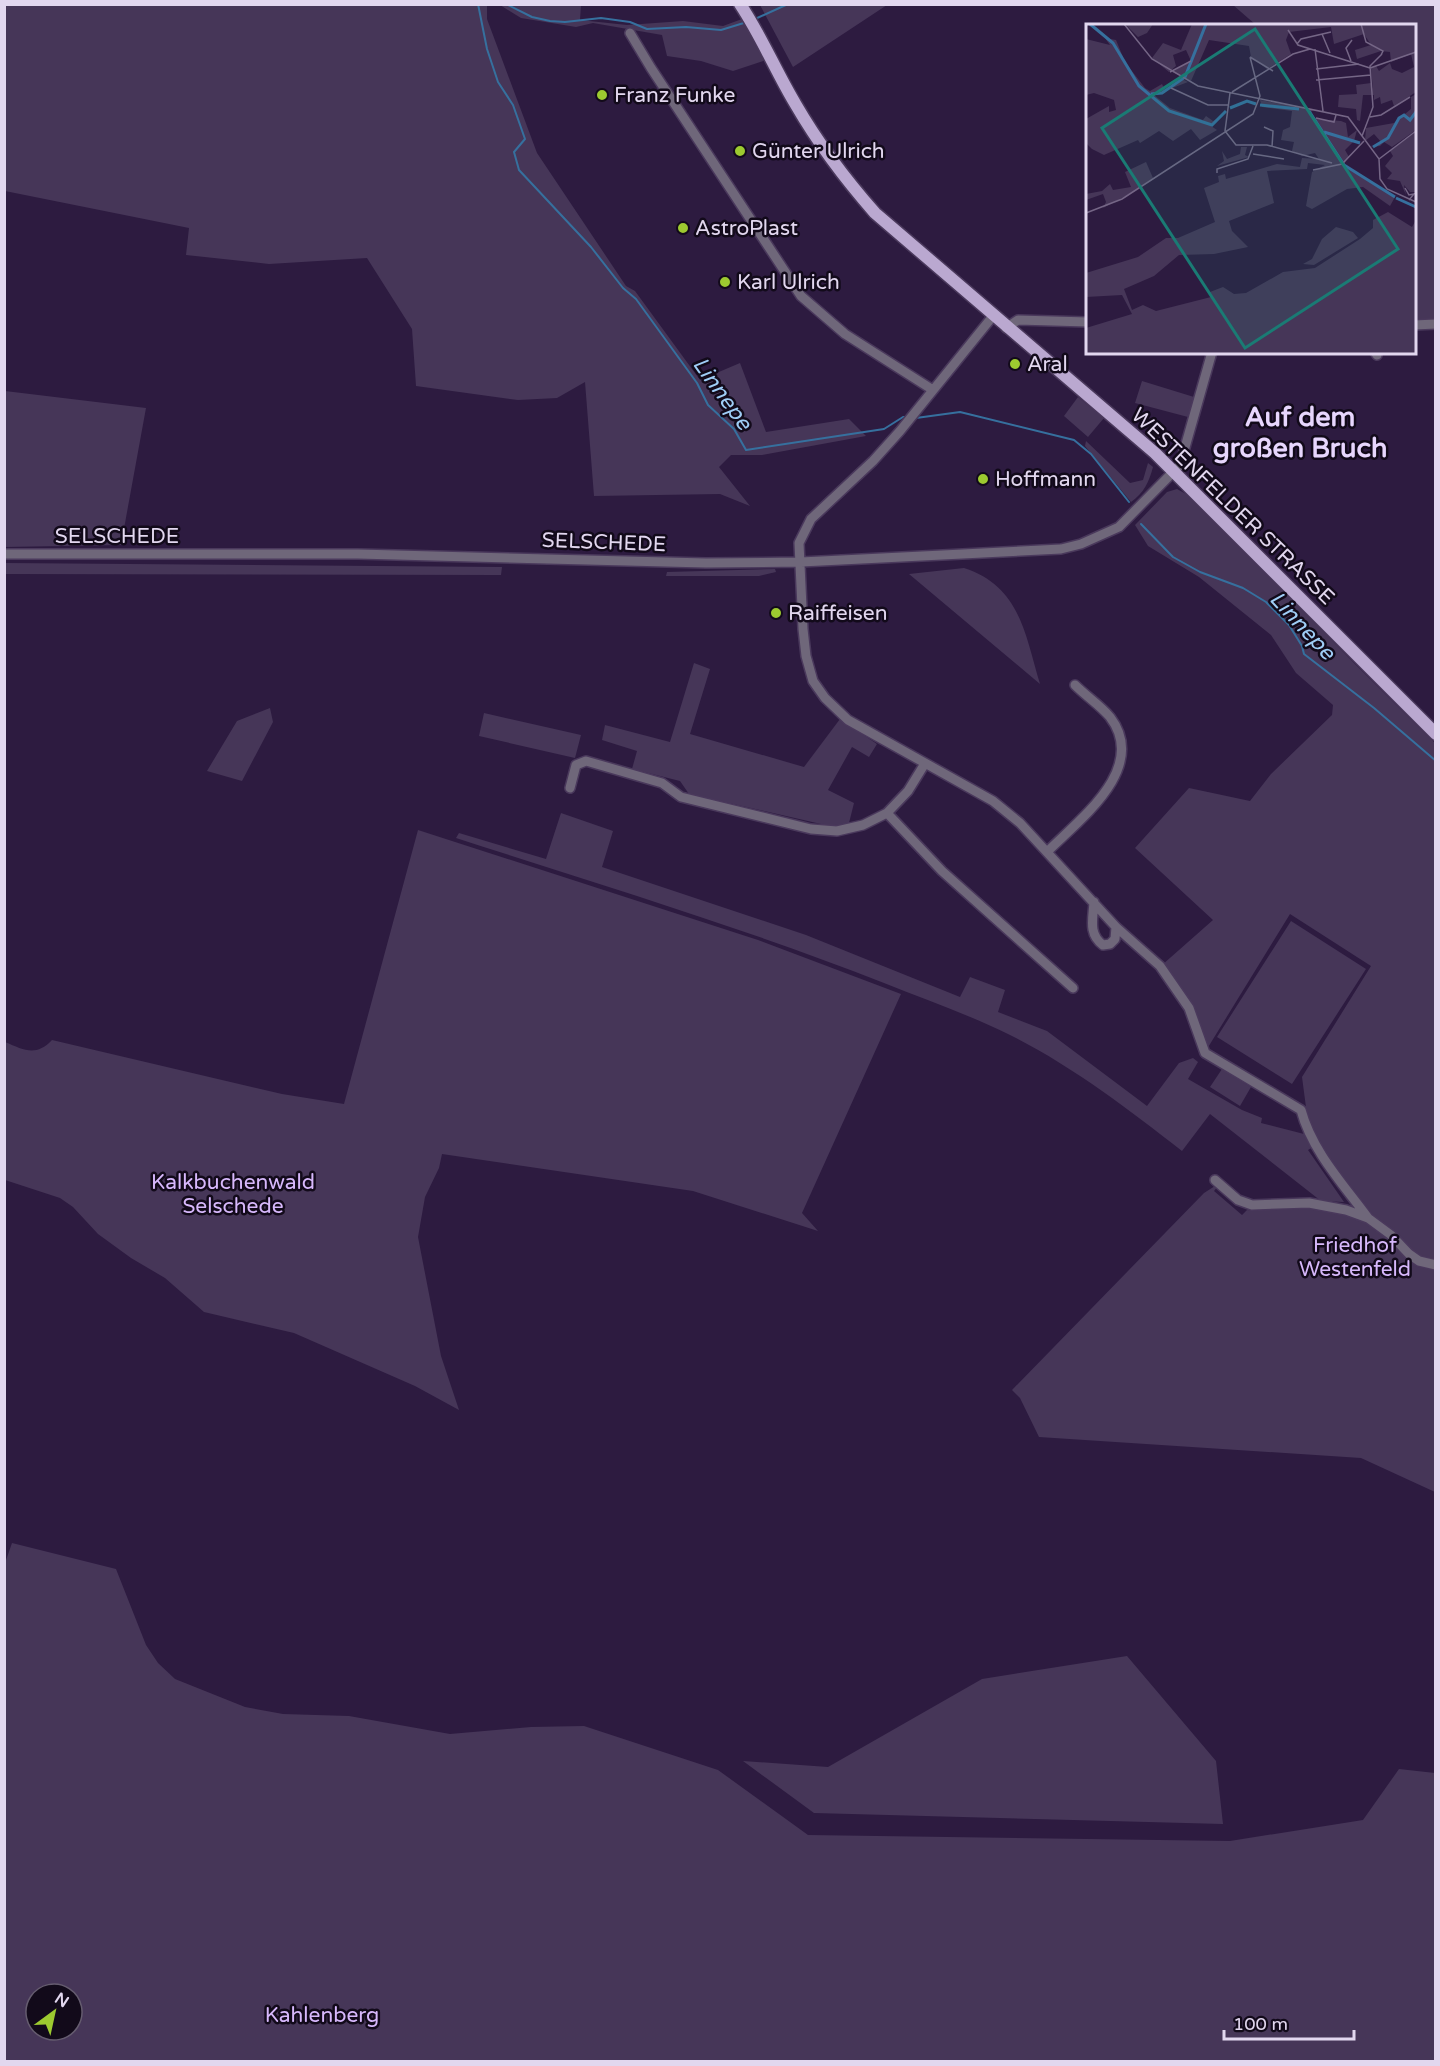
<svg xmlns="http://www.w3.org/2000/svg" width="1440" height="2066" font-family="'Varela Round',sans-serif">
<rect width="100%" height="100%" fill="#2d1b40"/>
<path fill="#463658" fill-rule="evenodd" d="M4 5H487V19L537 153 626 286 635 291 700 380 740 363 766 432 849 419 866 436 762 455H731L719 467 750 506 720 494 594 496 585 382 557 398 518 400 416 386 412 329 367 258 269 264 186 255 189 228 5 191Z
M500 5H581L580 20 627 25 683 21 723 26 742 19 766 60 733 71 701 61 667 56 662 35 593 23 576 27 521 18Z
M760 5H887L793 67Z
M1233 5H1435V321L1415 322 1414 26 1256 25Z
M1142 381 1194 397 1188 417 1135 403Z
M5 391 146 408 121 545 5 547Z
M1078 397 1104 418 1088 437 1064 416Z
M1086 441 1130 483 1143 480 1148 463 1153 467C1149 482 1144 493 1131 502L1085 446Z
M1177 489 1195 499 1355 664 1435 743V1263L1411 1252 1373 1218 1334 1166 1309 1130 1302 1077 1371 966 1290 914 1207 1049 1162 965 1213 920 1135 848 1189 788 1250 801 1271 774 1332 715 1333 705 1296 673 1271 635 1199 577 1148 546 1135 525 1167 492Z
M5 563 502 567 501 575 5 574Z
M964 568C1020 586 1025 634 1040 684L909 574Z
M775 569 776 572 759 576H666L667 572Z
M694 663 710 669 690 734 804 767 840 719 877 744 869 757 852 747 828 790 854 803 849 823 834 827 689 794 680 781 632 769 637 751 602 740 605 725 670 742Z
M270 708 273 722 242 781 207 771 237 721Z
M484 713 581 735 575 758 479 736Z
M561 813 613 831 602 867 806 935 960 997 970 977 1005 990 998 1012 1047 1031 1147 1106 1179 1063 1193 1058 1198 1062 1188 1079 1242 1110 1262 1118 1261 1123 1304 1134 1313 1147 1308 1150 1344 1202 1321 1201 1210 1114 1182 1151C1128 1109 1072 1066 1010 1035 970 1015 926 1000 884 983 744 928 599 884 456 838L459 833 546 859Z
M418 830 758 940 901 994 802 1213 818 1231 693 1191 442 1154 439 1168 425 1197 418 1237 441 1356 459 1410 415 1386 294 1333 204 1312 165 1278 131 1258 98 1234 73 1207 60 1198 5 1180V1042C24 1050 36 1057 52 1040L282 1094 344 1104Z
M1291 921 1366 969 1292 1084 1217 1037Z
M1222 1069 1251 1087 1240 1106 1210 1087Z
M1215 1186H1218L1214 1191 1242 1215 1247 1210C1263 1212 1280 1204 1298 1204 1352 1205 1392 1239 1435 1268V1492L1361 1458 1039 1437 1020 1398 1012 1390 1204 1193Z
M12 1543 116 1569 146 1645 158 1663 175 1679 245 1707 283 1714 349 1716 450 1734 531 1727 584 1726 718 1770 808 1835 1230 1841 1363 1820 1399 1769 1435 1773V2061H5L4 1566ZM36 1994H72V2030H36Z
M1127 1656 1216 1761 1223 1824 814 1813 743 1761 828 1767 982 1679Z"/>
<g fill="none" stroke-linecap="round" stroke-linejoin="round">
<path stroke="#36709e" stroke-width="2" d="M478 4 487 49 498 82 513 105 525 139 514 152 519 170 591 247 623 288 636 299 697 383 708 405 734 429 746 450 884 429 903 417H907
M506 4 532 17 550 21 565 22 601 18 630 22 647 29 686 27 721 30 747 22
M755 19 788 4
M916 418 960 412 1074 440 1091 454 1129 502
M1141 524 1173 557 1200 572 1243 588 1266 602 1289 625 1302 646 1304 654 1374 708 1436 761"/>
<defs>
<path id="minor" d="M630 33 651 68 801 296 845 334 933 390
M993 316 900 431 873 461 811 519 799 543 803 629 806 656 813 681 825 698 848 720 993 801 1020 823 1116 927 1160 966 1189 1008 1205 1053 1301 1110C1312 1151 1343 1184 1368 1218
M1414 325 1436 324
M1006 328 1018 320 1088 322
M1375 352 1377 355
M4 554H358L706 563 801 562 1061 549 1081 544 1119 527 1180 465 1212 352
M570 788 576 765 586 761 662 783 681 797 811 829 837 831 863 825 887 813 908 791 924 765
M887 813 942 871 1073 988
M1048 851C1080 819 1149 768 1110 717 1101 706 1086 696 1075 685
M1094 902C1093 919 1088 934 1103 945L1110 944 1115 939 1116 927
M1215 1180 1238 1200 1252 1205 1309 1203 1346 1210 1368 1218 1391 1235 1409 1254 1419 1261 1436 1265"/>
<path id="major" d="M740 4C762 37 776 72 796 105 818 143 846 180 875 213L1155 453 1436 734"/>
</defs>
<use href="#minor" stroke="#4a395c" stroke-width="12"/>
<use href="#major" stroke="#4a395c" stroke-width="15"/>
<use href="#minor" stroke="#6f677a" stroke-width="9"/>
<use href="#major" stroke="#baa8d0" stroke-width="12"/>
</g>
<g fill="#9dca30" stroke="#120a1a" stroke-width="2">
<circle cx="602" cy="95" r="6"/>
<circle cx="740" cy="151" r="6"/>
<circle cx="683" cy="228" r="6"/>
<circle cx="725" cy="282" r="6"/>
<circle cx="1015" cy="364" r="6"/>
<circle cx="983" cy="479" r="6"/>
<circle cx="776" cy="613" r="6"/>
</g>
<g text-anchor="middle" stroke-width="5" stroke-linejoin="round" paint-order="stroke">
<g font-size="21" fill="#e2d7ef" stroke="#120a1a" text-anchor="start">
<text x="614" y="102">Franz Funke</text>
<text x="752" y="158">Günter Ulrich</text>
<text x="695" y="235">AstroPlast</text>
<text x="737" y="289">Karl Ulrich</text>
<text x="1027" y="371">Aral</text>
<text x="995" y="486">Hoffmann</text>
<text x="788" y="620">Raiffeisen</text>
</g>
<g font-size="21" fill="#e2d7ef" stroke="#120a1a">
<text transform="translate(1233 506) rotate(44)" y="7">WESTENFELDER STRASSE</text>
<text x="117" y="543">SELSCHEDE</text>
<text transform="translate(604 542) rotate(2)" y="7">SELSCHEDE</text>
</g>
<g font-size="21" fill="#d7b8fc" stroke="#120a1a">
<text x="233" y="1189">Kalkbuchenwald<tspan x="233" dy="24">Selschede</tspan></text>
<text x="1355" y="1252">Friedhof<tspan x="1355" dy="24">Westenfeld</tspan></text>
<text x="322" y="2022">Kahlenberg</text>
</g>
<g font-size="22" font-style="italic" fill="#9fcdf6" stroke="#120a1a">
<text transform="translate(723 393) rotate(54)" y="8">Linnepe</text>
<text transform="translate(1303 625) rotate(47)" y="8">Linnepe</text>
</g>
<g font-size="27" font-weight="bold" fill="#e7d6fd" stroke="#120a1a">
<text x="1300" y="426">Auf dem<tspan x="1300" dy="31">großen Bruch</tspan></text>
</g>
</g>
<g transform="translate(1086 24)">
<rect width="330" height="330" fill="#2d1b40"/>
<path d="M39 0H67L61 9 52 13ZM106 0H330V68L308 82 306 76 295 80 294 73 288 76V71H277L274 97 271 96 270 85 252 83 253 71 271 70 270 61 285 59 287 67 285 44 290 42 293 47 304 39 306 45 316 49 328 43 325 30 305 38 304 28 295 27 271 35 269 26 285 21 278 10 248 20 245 3 203 8 200 16 205 30 181 45 165 33 163 22 123 16 105 57 86 48 105 37 100 26 87 31 90 42 83 48 66 34 77 19 95 26ZM19 14 30 16 39 38 59 64 64 67 76 60 79 66 96 55 102 58 68 71 84 84 117 96 120 92 127 97 138 91 125 102 131 106 114 116 105 105 87 117 73 107 54 119 52 116 18 131 6 125 0 119V95L23 82V88L30 86 28 76 8 69 0 71V15L24 21ZM330 70V106L306 123 298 118 294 122 284 123 296 119 288 110 279 117 280 104 308 99 325 85V73ZM174 76 227 86 224 89 230 95 255 97 260 99 262 113 271 106 268 117 259 126 263 133 258 140 309 173 304 182 277 163 261 165 226 185 220 182 226 148 239 141 222 139 221 145 181 147 188 179 143 197 146 207 162 223 128 230 93 231 68 252 38 265 46 286 57 281 70 287 125 273 124 268 137 263 148 270 160 269 197 248 229 244 274 215 287 204V196L302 188 326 203 330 196V330H0V304L46 290 36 271 0 273V249L52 233 80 214H92L129 198 118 164 133 158 132 152 139 150 140 155 191 140 214 143 216 134 233 135 229 129 216 132 206 127 208 118 195 116 197 106 204 103 206 87 176 83ZM330 108V168H324L318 161 320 171 314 157 301 155 306 149 299 142 307 132 304 127ZM155 123H161L159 131 163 133 131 142 138 137 136 127 141 135 154 130ZM60 138 67 154 47 168 17 184 20 178 17 170 0 176V170L16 167 24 160 27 166 45 163 39 148ZM250 203 267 208 272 214 228 241 217 240 226 235 236 215Z" fill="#463658"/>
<path fill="none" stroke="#36709e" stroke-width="3" d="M4 0 27 19 53 62 83 87 126 101 140 87M65 70 76 69 99 53 120 0M174 81 213 85M144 84 161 77 170 80M223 87 258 141 309 173M238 108 274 119M287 123 302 114 313 94 318 91 324 96 330 88M310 174 330 183"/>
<path fill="none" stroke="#756686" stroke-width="1.5" d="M38 0 66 35 112 62 262 93 293 135 330 107M275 0 280 18 297 27 295 31M202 6 212 21 284 44M236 10 244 29M211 20 215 15 245 8M229 25 237 87M164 33 187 47M265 37 260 24 266 16M284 44 330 28M230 45 273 40M84 48 105 37M230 56 285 51M85 64 122 81H142M146 68 207 30 224 25M144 69 139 107 150 121H181L246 139M284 93 295 91 324 73M230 94 248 98 250 91M178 103 187 107 186 123M276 112 287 83 284 42 296 30M167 130 198 135M293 135 294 155 301 165 330 178M227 146 256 140 278 117M131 149V145L162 135 167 122M319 164 323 171 328 170 323 176M0 189 36 175 167 90 174 72 164 33"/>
<path fill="#1a7b74" fill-opacity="0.15" stroke="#1a7b74" stroke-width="3" d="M169 5 312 225 159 324 16 104Z"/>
<rect width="330" height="330" fill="none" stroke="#e2d7ef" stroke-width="3"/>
</g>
<rect width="1440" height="2066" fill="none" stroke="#e2d7ef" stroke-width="12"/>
<g transform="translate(54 2012) rotate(33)"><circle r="28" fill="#120a1a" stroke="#655c6f" stroke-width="1.5"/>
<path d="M0-4.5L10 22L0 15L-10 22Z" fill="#9dca30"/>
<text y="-9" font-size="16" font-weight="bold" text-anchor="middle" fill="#e2d7ef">N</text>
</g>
<path d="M1224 2030v9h130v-9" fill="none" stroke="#e2d7ef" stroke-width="3"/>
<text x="1233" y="2030" font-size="18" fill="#e2d7ef" stroke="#120a1a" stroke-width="4.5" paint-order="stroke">100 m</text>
</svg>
